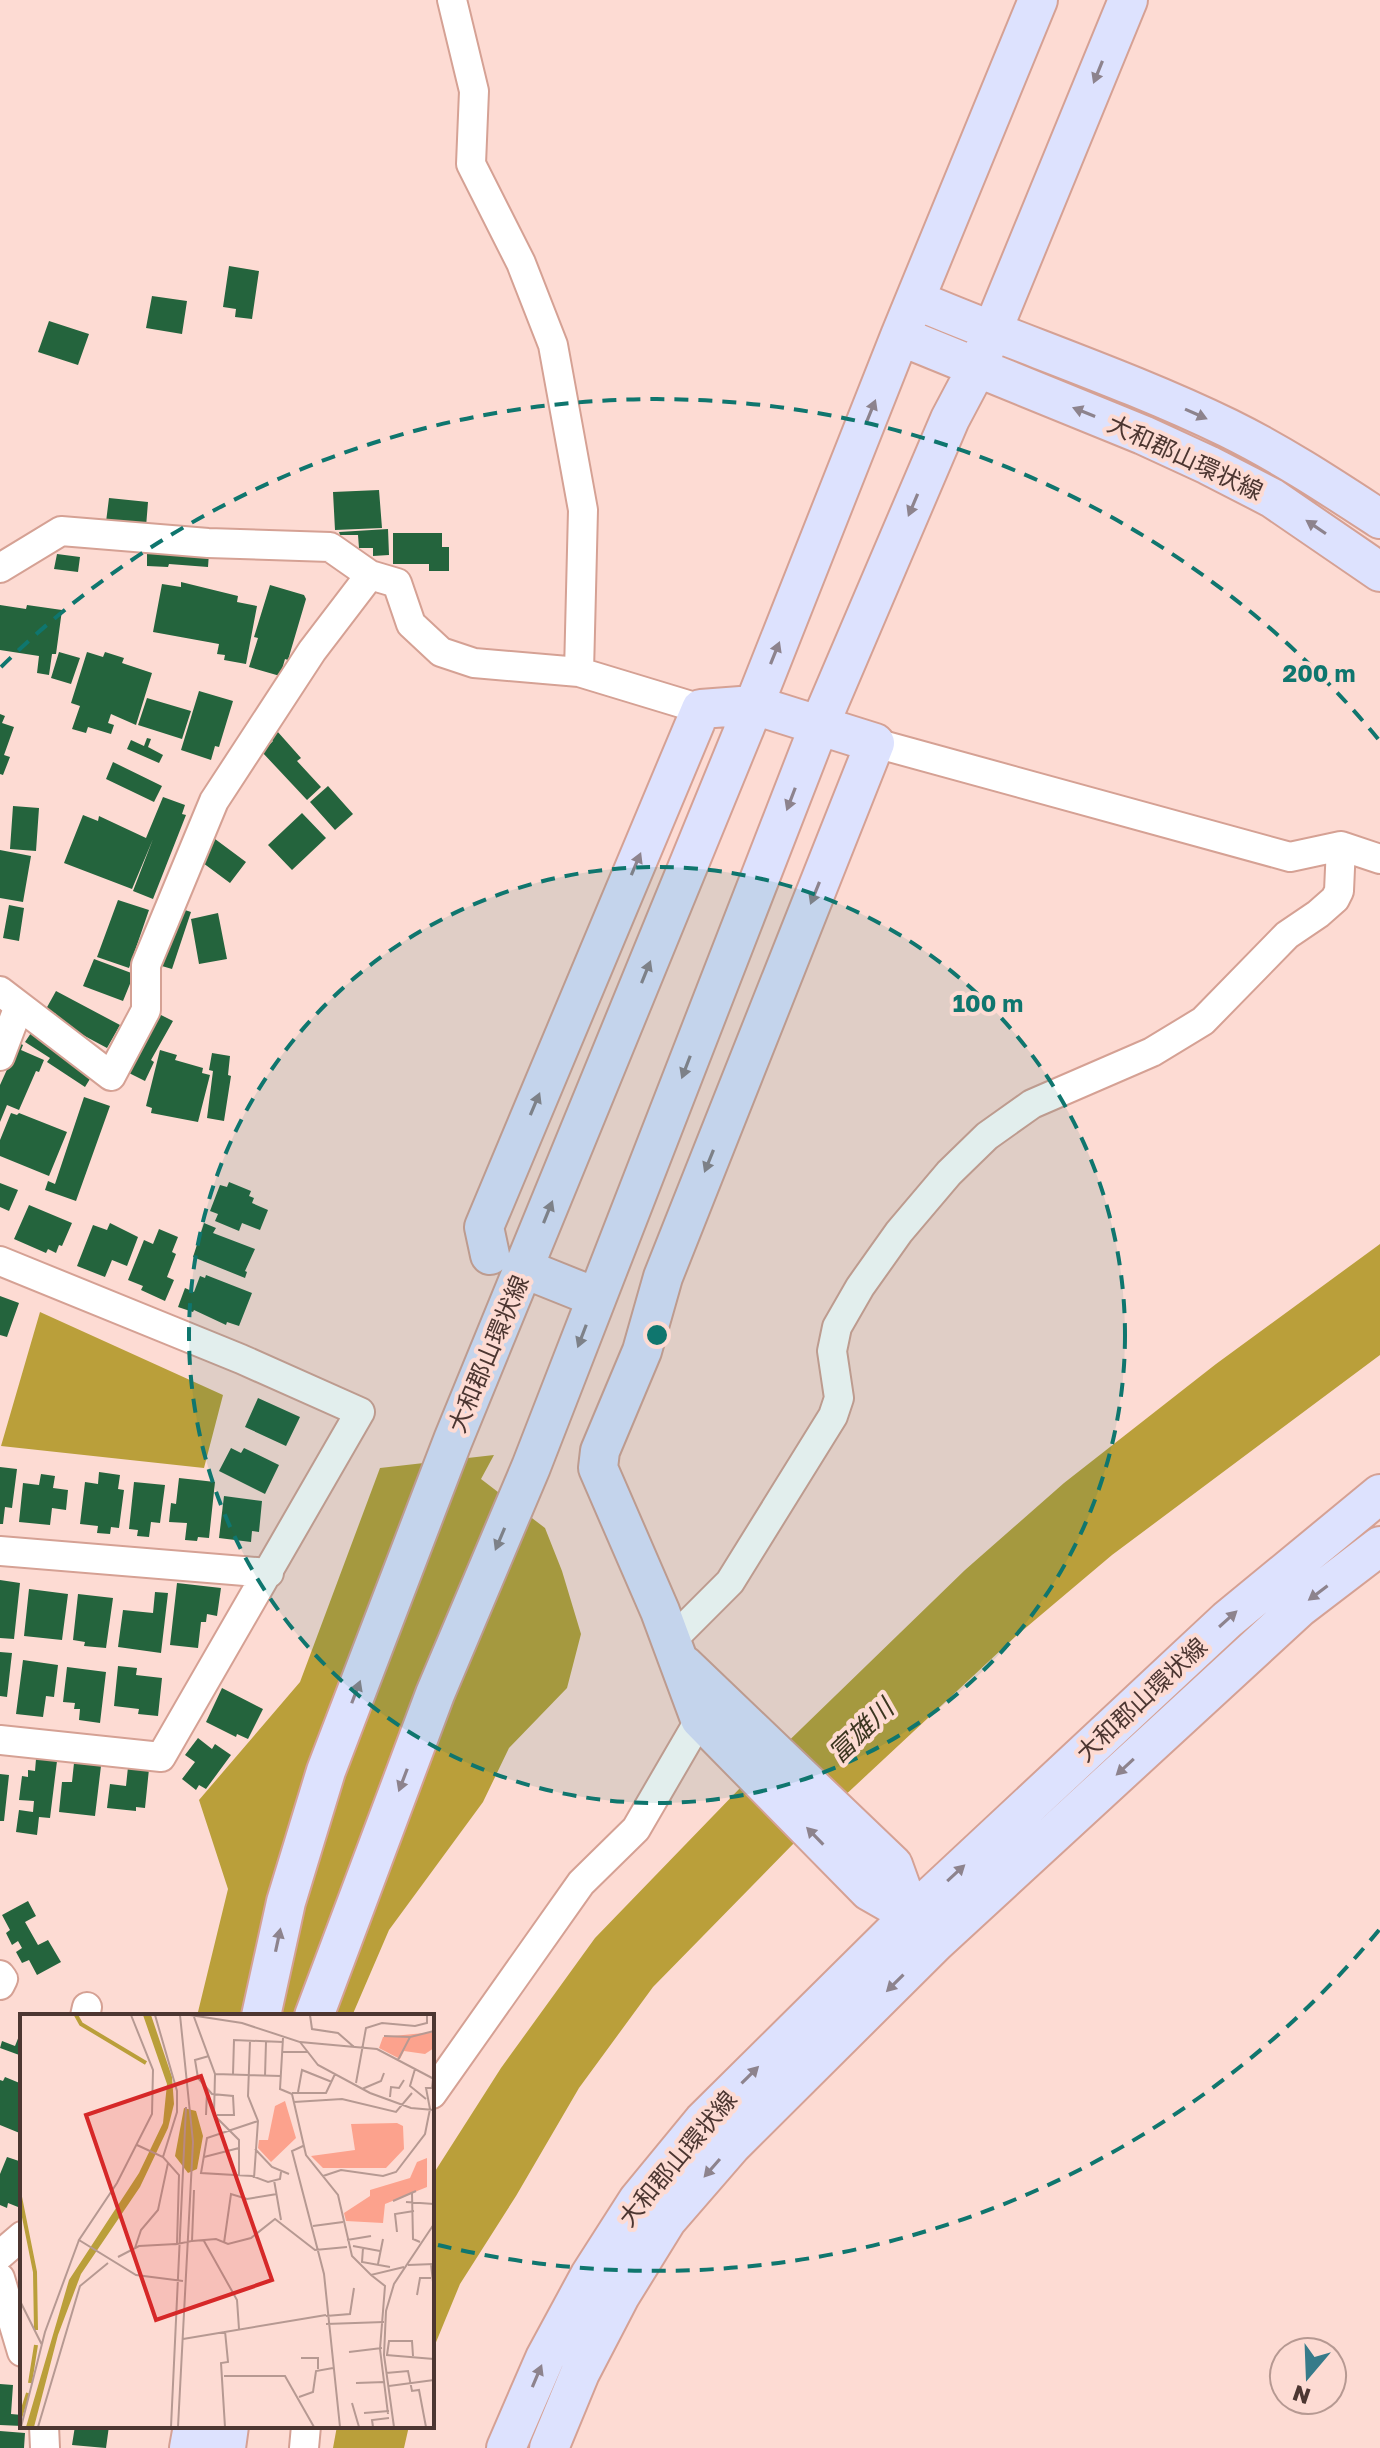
<svg xmlns="http://www.w3.org/2000/svg" width="1380" height="2448" font-family="'Golos Text','Noto Sans JP',sans-serif">
<rect width="100%" height="100%" fill="#fddbd3"/>
<path fill="#ba9f3a" d="M1380 1244V1355L1112 1555 1016 1636 796 1841 653 1987 579 2088 516 2196 460 2284 432 2352V2176L501 2068 595 1938 742 1786 965 1570 1064 1483 1216 1364Z
M40 1312 223 1395 204 1468 1 1446Z
M494 1455 481 1479 545 1528 562 1571 581 1634 567 1688 509 1748 483 1802 389 1930 352 2016H197L228 1889 199 1800 300 1682 380 1468Z
M337 2426H409L404 2448H333Z"/>
<path fill="#24643d" d="M229 266 259 271 252 319 235 317 236 309 223 307Z
M152 296 187 301 182 334 146 328Z
M49 321 89 334 78 365 38 352Z
M379 490 382 528 335 530 333 492Z
M109 498 148 502 146 527 106 522Z
M388 529 389 555 373 556V548H359L358 535H340L339 532Z
M393 533H442V547H449V571H429V564H393Z
M147 552 209 553 208 567 169 564 168 567 147 566Z
M57 554 80 557 78 572 54 569Z
M181 582 238 596 237 602 257 606 246 664 224 660 225 655 217 654 219 644 153 632 162 584 181 587Z
M270 585 304 595 306 599 288 660 285 659 280 676 249 667 258 638 254 637Z
M0 605 26 609 27 605 62 610 56 654H52L49 675 37 673 39 656 0 650Z
M59 652 80 658 71 684 51 678Z
M87 652 103 657 105 652 124 658 122 663 152 673 136 725 111 714 108 723 114 725 111 734 88 727 86 733 72 729 80 706 71 703Z
M199 691 233 701 219 747 215 746 211 760 181 750Z
M147 698 191 711 182 739 138 725Z
M0 714 5 716 2 723 14 727 4 755 10 757 3 775 0 774Z
M277 731 301 758 297 761 321 787 307 800 262 752 273 741 270 738Z
M147 738 151 739 148 747 163 755 159 763 127 749 131 740 144 746Z
M113 762 162 786 154 802 106 779Z
M328 786 353 814 335 830 310 802Z
M163 797 185 805 182 814 186 815 153 899 133 891 153 839 132 889 64 863 83 815 98 821 99 816 146 838Z
M13 806 39 808 36 851 10 849Z
M302 813 326 838 292 870 268 845Z
M211 836 246 862 230 883 199 860Z
M0 850 31 856 23 902 0 898Z
M118 900 149 910 129 968 97 957Z
M9 905 24 908 19 941 3 938Z
M173 906 191 912 172 969 155 964Z
M218 913 227 959 199 964 191 919Z
M94 959 134 974 123 1001 83 986Z
M56 991 120 1025 107 1048 53 1019 56 1014 46 1009Z
M155 1012 173 1021 151 1060 154 1062 145 1081 125 1071Z
M31 1033 93 1074 85 1087 47 1062 50 1058 25 1042Z
M19 1043 23 1045 21 1050 44 1060 39 1072 36 1071 19 1110 7 1105 0 1122V1085Z
M160 1050 177 1055 175 1060 203 1068 202 1073 210 1075 198 1122 151 1113 152 1108 146 1106Z
M212 1053 230 1056 228 1075 231 1076 224 1121 207 1118 213 1071 209 1070Z
M84 1097 110 1106 76 1201 45 1190 48 1181 55 1184Z
M11 1113 17 1115 19 1113 67 1132 49 1176 0 1156V1140Z
M229 1182 251 1191 249 1196 254 1198 252 1203 268 1210 260 1230 242 1223 239 1231 215 1221 218 1214 210 1211 220 1185 227 1187Z
M0 1183 18 1190 9 1211 0 1207Z
M29 1205 72 1223 62 1246 59 1245 56 1253 48 1249 46 1253 14 1239Z
M110 1223 138 1237 127 1266 112 1260 105 1277 77 1266 93 1225 107 1230Z
M204 1223 216 1228 213 1233 255 1249 245 1271 247 1272 245 1278 193 1257Z
M159 1229 178 1237 172 1252 176 1254 167 1277 174 1280 165 1301 141 1290 143 1286 128 1280 144 1240 153 1244Z
M206 1275 252 1293 239 1326 227 1322 226 1325 194 1310 193 1312 178 1307 185 1288 194 1292 200 1276 205 1278Z
M0 1296 19 1303 7 1337 0 1335Z
M258 1398 300 1417 286 1446 245 1427Z
M231 1448 241 1453 244 1448 279 1465 265 1494 219 1471Z
M0 1467 17 1469 12 1508 5 1507 3 1524H0Z
M99 1472 120 1475 118 1489 124 1490 119 1528 111 1527 110 1534 97 1533 98 1526 80 1524 85 1482 98 1484Z
M41 1474 55 1476 53 1488 68 1490 66 1510 52 1508 50 1525 19 1522 23 1483 39 1485Z
M179 1478 215 1482 209 1538 198 1537 197 1541 185 1540 187 1523 169 1522 171 1503 176 1504Z
M134 1482 165 1485 160 1523 151 1522 149 1537 137 1536 138 1530 129 1529Z
M224 1496 262 1501 259 1532 252 1531 251 1542 219 1538Z
M0 1580 20 1583 14 1639 0 1638Z
M177 1583 221 1588 217 1616 207 1614 206 1622H201L198 1648 170 1645Z
M29 1589 68 1594 62 1640 24 1636Z
M155 1592 168 1593 161 1653 118 1647 123 1610 153 1613Z
M78 1594 113 1598 106 1648 84 1646 85 1642 73 1640Z
M0 1652 12 1653 7 1697 0 1696Z
M23 1660 58 1665 54 1697 46 1696 43 1717 16 1714Z
M118 1666 137 1668 136 1675 162 1678 158 1716 138 1714 139 1709 114 1706Z
M67 1667 106 1672 100 1723 79 1720 80 1709H74L75 1703 63 1702Z
M222 1688 263 1709 248 1739 237 1734 236 1737 206 1722Z
M198 1738 212 1749 215 1744 231 1755 206 1789 199 1785 196 1790 182 1779 195 1762 185 1755Z
M36 1759 57 1761 50 1818 39 1817 37 1835 16 1832 19 1810 33 1812 34 1801 19 1800 22 1776 28 1777V1770L35 1771Z
M74 1763 101 1766 95 1816 59 1812 62 1782H72Z
M128 1767 149 1769 145 1808 136 1807V1811L107 1808 110 1784 126 1786Z
M0 1774 9 1775 4 1821H0Z
M28 1901 36 1916 25 1922 38 1945 48 1940 61 1962 37 1975 29 1960 22 1963 16 1952 22 1948 18 1941 12 1945 6 1933 10 1930 2 1915Z
M19 2036 22 2037V2056L0 2048 2 2041 15 2046Z
M5 2077 22 2084V2134L0 2125V2080L3 2081Z
M7 2157 22 2162V2197L18 2207 8 2203 7 2208 0 2205V2174Z
M0 2384 13 2385 11 2414 22 2415V2426L0 2425Z
M75 2426H109L106 2448 72 2445Z
M0 2431 25 2433 24 2448H0Z"/>
<g fill="none" stroke-linecap="round" stroke-linejoin="round">
<path stroke="#dabab3" stroke-width="38" stroke-dasharray="38 19" stroke-linecap="butt" d="M580 1291 632 1312"/>
<defs>
<path id="street" d="M452 0 474 91 471 164 521 263 553 345 583 510 579 672
M0 568 61 531 208 543 330 547 370 575 397 583 411 624 441 652 474 663 579 672 701 709
M875 743 1290 857 1341 846 1380 859
M0 991 111 1076 146 1010V965L214 801 312 651 370 575
M0 1056 19 1006
M0 1261 241 1359 360 1412 161 1757 0 1740
M0 1551 269 1573
M671 1641 730 1582 833 1416 839 1398 832 1351 837 1327 860 1287 899 1232 949 1173 987 1136 1032 1104 1152 1052 1203 1021 1287 935 1318 914 1335 899 1339 891 1341 846
M0 1975 3 1979 0 1985
M85 2016 87 2007
M432 2094 581 1883 636 1829 700 1719
M0 2255 22 2236
M0 2278 22 2352
M44 2426 45 2448
M304 2448 306 2426"/>
<path id="secondary" d="M916 300C1019 344 1127 379 1228 428 1281 454 1331 487 1380 519
M900 336 1143 435 1208 465 1272 498 1380 572
M490 1255 484 1227 701 709 754 705 875 743 663 1277 642 1351 600 1451 598 1468 660 1611 700 1719 869 1891 911 1915 935 1943
M535 1273 580 1291
M684 1665 893 1865 911 1915
M261 2016 286 1902 326 1771 453 1440 754 705 900 336 1038 0
M314 2016 435 1694 531 1467 819 726 950 419 977 368 1128 0
M189 2448 193 2426
M226 2448 229 2426
M506 2448 545 2358 590 2275 638 2200 703 2121 911 1915 1227 1620 1380 1494
M549 2448 580 2373 620 2296 667 2220 732 2145 935 1943 1299 1608 1380 1546"/>
</defs>
<use href="#street" stroke="#d5a194" stroke-width="32"/>
<use href="#secondary" stroke="#d5a194" stroke-width="42"/>
<use href="#street" stroke="#fff" stroke-width="28"/>
<use href="#secondary" stroke="#dde2fe" stroke-width="38"/>
</g>
<defs><path id="oneway-solid" d="M-6-.8H1V-3.2L6.5 0L1 3.2V.8H-6Z" transform="scale(2)"/></defs>
<g fill="#8d838d">
<use href="#oneway-solid" transform="translate(1098 72) rotate(112)"/>
<use href="#oneway-solid" transform="translate(871 411) rotate(-68)"/>
<use href="#oneway-solid" transform="translate(1084 412) rotate(-158)"/>
<use href="#oneway-solid" transform="translate(1196 414) rotate(24)"/>
<use href="#oneway-solid" transform="translate(913 505) rotate(113)"/>
<use href="#oneway-solid" transform="translate(1316 527) rotate(-146)"/>
<use href="#oneway-solid" transform="translate(775 653) rotate(-68)"/>
<use href="#oneway-solid" transform="translate(791 799) rotate(111)"/>
<use href="#oneway-solid" transform="translate(636 864) rotate(-67)"/>
<use href="#oneway-solid" transform="translate(815 893) rotate(112)"/>
<use href="#oneway-solid" transform="translate(646 972) rotate(-68)"/>
<use href="#oneway-solid" transform="translate(686 1067) rotate(111)"/>
<use href="#oneway-solid" transform="translate(535 1104) rotate(-67)"/>
<use href="#oneway-solid" transform="translate(709 1161) rotate(112)"/>
<use href="#oneway-solid" transform="translate(548 1212) rotate(-68)"/>
<use href="#oneway-solid" transform="translate(582 1336) rotate(111)"/>
<use href="#oneway-solid" transform="translate(500 1539) rotate(113)"/>
<use href="#oneway-solid" transform="translate(1318 1593) rotate(143)"/>
<use href="#oneway-solid" transform="translate(1228 1619) rotate(-42)"/>
<use href="#oneway-solid" transform="translate(356 1692) rotate(-69)"/>
<use href="#oneway-solid" transform="translate(1125 1767) rotate(137)"/>
<use href="#oneway-solid" transform="translate(403 1780) rotate(111)"/>
<use href="#oneway-solid" transform="translate(815 1836) rotate(-134)"/>
<use href="#oneway-solid" transform="translate(956 1873) rotate(-43)"/>
<use href="#oneway-solid" transform="translate(278 1940) rotate(-78)"/>
<use href="#oneway-solid" transform="translate(895 1983) rotate(135)"/>
<use href="#oneway-solid" transform="translate(750 2075) rotate(-45)"/>
<use href="#oneway-solid" transform="translate(712 2168) rotate(131)"/>
<use href="#oneway-solid" transform="translate(537 2376) rotate(-67)"/>
</g>
<circle cx="657" cy="1335" r="468" fill="#0f766e" fill-opacity=".12"/>
<g fill="none" stroke="#0f766e" stroke-width="4" stroke-dasharray="14 10">
<circle cx="657" cy="1335" r="468"/>
<path d="M1379 1930A936 936 0 0 1 438 2245M1 667A936 936 0 0 1 1379 740"/>
</g>
<g text-anchor="middle" stroke-width="8" stroke-linejoin="round" paint-order="stroke">
<g font-size="24" fill="#4c3631" stroke="#fddbd3">
<text transform="translate(1185 458) rotate(25)" y="8">大和郡山環状線</text>
<text transform="translate(489 1354) rotate(-67)" y="8">大和郡山環状線</text>
<text transform="translate(1142 1700) rotate(-43)" y="8">大和郡山環状線</text>
<text transform="translate(678 2159) rotate(-50)" y="8">大和郡山環状線</text>
</g>
<g font-size="26" font-style="italic" fill="#3c3620" stroke="#fddbd3">
<text transform="translate(861 1731) rotate(-44)" y="9">富雄川</text>
</g>
</g>
<g transform="translate(20 2014)">
<rect width="414" height="414" fill="#fddbd3"/>
<path d="M414 18V34L405 40 384 37 380 45 359 34 363 23ZM265 87 276 124 251 148 238 134 239 126H248L255 92ZM377 109 383 112 384 135 366 154H303L291 142 335 136 331 110ZM407 144V173L365 190 363 209 326 207 324 199 350 182V176L390 164 397 148Z" fill="#fca28d"/>
<path d="M123 1H131L152 63 154 90 148 114 120 173 61 260 38 321 14 413H6L49 266 119 159 143 109 147 70ZM164 94 176 97 183 122 177 155 168 159 155 142Z" fill="#ba9f3a"/>
<path fill="none" stroke="#ba9f3a" stroke-width="4" d="M56 1 61 10 126 49M0 183 15 258 16 316M10 369 16 331M0 404 8 379"/>
<path fill="none" stroke="#b69992" stroke-width="2" d="M111 1 133 56 132 100 97 169 59 226 116 261 163 267M135 1 157 77V98L143 143M170 1 222 9 280 28 298 51 350 79 391 94 414 96M290 1 292 15 318 19 334 33M174 3 195 60 194 101 219 126V161M364 22 390 23M263 24 260 75 272 80 286 141 318 181 332 242 351 261 384 253M230 27 228 82 238 107 234 164M280 28 357 35 414 65M262 38H287M189 42 175 46 178 64 192 80 213 82 214 101H197M378 46 390 23 414 17M395 55 390 72 406 85M195 60 261 62M213 60 214 26 263 28M245 62 246 28M336 69 346 14 362 9 395 12 407 9V1M342 75 361 67 364 59M278 78 282 56 312 68M272 79H306L315 60M370 83 371 73 379 74 384 66M274 88 322 85 376 98 392 79M186 101 187 77M238 107 187 124 181 159 232 162 248 168 260 165 261 158M117 131 143 143 159 161 157 230 172 227 174 176M283 132 272 137 304 260 320 413M235 135 252 153 269 160M184 143 219 134M303 162 321 156 363 162 376 158 405 120 410 95 406 74H412L413 65M254 166 261 206M392 179 393 225 400 228M373 187 396 177M386 188 414 190M293 212 323 208M377 218 375 200 394 197M327 226 351 222M172 227 196 225 208 230 231 224 255 205 295 236 327 233M184 227 217 286 219 315M204 229 211 180 227 185 257 180M333 232 360 237M115 234 121 216 138 196 148 149M343 234 342 248 370 253M98 243 119 232 156 230M358 250 363 225M411 250 414 277M388 251 414 250M351 261 365 272 360 335 368 400M397 281 400 264H411M0 287 22 331M306 302 330 300 334 274M306 310 364 308M205 317 208 348 201 349 205 413M163 325 306 301M329 338 362 334M366 341 414 345M367 341 369 327H392L393 342M281 344H298V355M366 359 388 357 392 377 399 376 406 413M204 362H265L294 413M336 369 365 368M369 372 414 366M279 383 293 378 296 357 313 354M332 389 339 413M344 399 369 397M1 413 25 318 59 226M18 413 60 272 88 249M151 413 166 93M158 413 173 128 160 1M353 413 352 406 369 404M374 413 364 341 366 297 374 270 414 210"/>
<path fill="#d62828" fill-opacity="0.15" stroke="#d62828" stroke-width="4" d="M181 62 252 266 136 306 66 101Z"/>
<rect width="414" height="414" fill="none" stroke="#4c3631" stroke-width="4"/>
</g>
<circle cx="657" cy="1335" r="12" fill="#0f766e" stroke="#fddbd3" stroke-width="4"/>
<g font-size="24" text-anchor="middle" font-weight="bold" fill="#0f766e" stroke="#fddbd3" stroke-width="8" stroke-linejoin="round" paint-order="stroke">
<text x="1319" y="682">200 m</text>
<text x="988" y="1012">100 m</text>
</g>
<g transform="translate(1308 2376) rotate(199)"><circle r="38" fill="#fddbd3" stroke="#b69992" stroke-width="2"/>
<path d="M0-6L14 30L0 20L-14 30Z" fill="#367b8a"/>
<text y="-12" font-size="22" font-weight="bold" text-anchor="middle" fill="#4c3631">N</text>
</g>
</svg>
